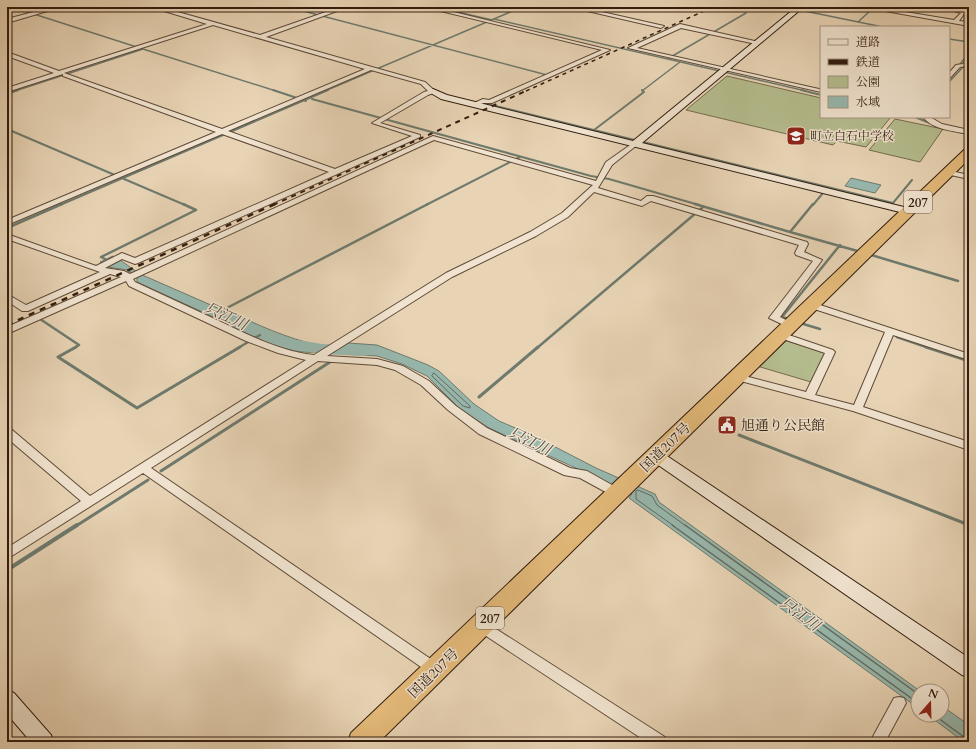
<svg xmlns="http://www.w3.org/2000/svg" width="976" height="749" font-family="Cardo,'Noto Serif JP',serif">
<rect width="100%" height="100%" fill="#e8d4b5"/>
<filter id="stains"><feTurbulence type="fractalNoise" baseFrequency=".005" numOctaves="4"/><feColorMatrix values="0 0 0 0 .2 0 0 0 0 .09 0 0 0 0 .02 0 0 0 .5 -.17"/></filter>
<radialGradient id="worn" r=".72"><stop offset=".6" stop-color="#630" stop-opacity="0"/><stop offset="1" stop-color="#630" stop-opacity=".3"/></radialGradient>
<path fill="#b5bd8e" stroke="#736c4e" d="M727 76 821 98V117H891L866 147 837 141 833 145 686 110Z
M895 119 943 129 920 162 869 150Z
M784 340 825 353 811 382 757 366Z"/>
<path fill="#97b8ae" stroke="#6e7a6e" d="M851 178 881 185 875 193 845 186Z
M113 256 110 258 116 261 120 260 140 274 220 309H225C257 325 286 338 321 346V351C288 359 239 329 209 315 185 304 161 293 137 282V276L127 270 108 267 100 262Z
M348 343 377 345 428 365 439 371 474 404 499 421 534 436 596 468 655 494 659 502 920 691H918V708L629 498 632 494 489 428 460 409 427 376 402 364 377 356 341 354 340 350Z
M942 706 969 725V742H964L928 715H942Z"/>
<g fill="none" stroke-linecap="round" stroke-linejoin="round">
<path stroke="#646a5e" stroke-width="1" d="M434 373 470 406V408L463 406 432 376Z
M674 526 636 499V491L638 490 652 496 657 505 686 526"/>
<path stroke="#646a5e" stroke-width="1.5" d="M672 525 918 703
M685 525 918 694
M934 715 964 737 966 742"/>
<path stroke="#6e7a6e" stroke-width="1.5" d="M12 7 143 49 15 91
M288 7 547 75 544 76
M436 7 492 20
M679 7 698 11
M785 7 883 27
M494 19 806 91
M858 22 872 9 865 8 866 7
M949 39 969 42
M143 49 276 91
M669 58 746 13
M960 64 969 53
M949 82 963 67 969 68
M325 91 522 7
M642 91 680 62"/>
<path stroke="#6e7a6e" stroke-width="2" d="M273 90 306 101
M801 90 821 95
M7 94 18 90
M312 99 591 176 609 179 699 205
M483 103 893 203 912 180
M915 117 942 128
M7 129 185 205
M594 130 644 92 642 90
M958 132 969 134
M60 205 328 90
M426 205 520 157
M813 205 828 187"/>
<path stroke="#6e7a6e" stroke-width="2.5" d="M695 204 790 232 813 204
M7 228 62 204
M790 232 861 252
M868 254 958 281
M105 259 101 257 196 210 183 204
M221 311 428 204
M40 319 79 345 74 348
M789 319 782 317 840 245
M800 323 820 329
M897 337 929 348
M238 348 260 335
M537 348 703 207"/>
<path stroke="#6e7a6e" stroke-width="3" d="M76 347 58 357 137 408 240 347
M926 347 969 361
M479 397 538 347
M739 435 969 525
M161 471 330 362
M76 526 148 480"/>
<path stroke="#6e7a6e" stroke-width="4" d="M7 570 77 525"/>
<path fill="#97b8ae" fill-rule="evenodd" d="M298 340 322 344 364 346 370 347 373 351 370 355 364 356 322 354 292 349 289 345 292 341Z"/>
<defs>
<path id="street" d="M52 7H61L7 23V19Z
M151 7H160L260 35 340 7H348L266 37 425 82 436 92 428 95 380 123 420 135V137L138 263 135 264 122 259 105 268 124 271 130 274 433 136 596 181 606 162 633 143H637V145L612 165 598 188 641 201 647 196H653L807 242 808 244 804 252 822 260 780 317 796 325 794 327H788L769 318 813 261 796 255 795 253 799 245 651 201 642 206 594 192 568 217 536 236 452 277 327 356 377 359 403 366 429 381 456 406 487 428 570 468 587 471 621 490 623 493 621 496H613L580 478 564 475 479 434 448 410 421 385 395 370 377 365 318 361 151 468 441 666 443 670 441 674 436 676 431 674 143 473 7 559V548L81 501 7 438V428L11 429 90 496 306 360 278 353 246 341 129 286 126 281 7 334V327L121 277 110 274 28 311H22L7 301V294L26 305 100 272 7 239V234L96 266 122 253 135 258 329 172 222 134 7 225V220L216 132 63 76V74L7 92V88L54 73 7 56V52L59 71 207 24ZM213 25 365 69 222 129 64 73ZM371 70 421 84 428 91 424 92 372 123 412 136 335 169 228 131ZM434 140 593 185 562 213 530 232 446 273 314 355C281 352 249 335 219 321 191 308 163 295 135 282L133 279Z
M424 7H433L610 50 492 103H484L472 106V104L483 99 489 100 602 50Z
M570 7H580L664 26 661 28Z
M682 7H694L700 9 697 11Z
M863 7H875L954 20 961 13 948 9 950 7H956L955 8 966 11 959 21 969 22V26Z
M680 24 759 42 756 44 681 28 637 48 819 89 821 90V92L628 48Z
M969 58V64L967 66 960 67 949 79V73L956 65 963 64Z
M923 117H930L942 124 969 130V134C954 131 933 130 923 117Z
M946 170 969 175V179L946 174Z
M811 302 969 354V360L893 335 863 407 969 442V450L853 411 733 379 732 377 737 374 806 392 825 353 777 337 775 335 777 333 780 332 833 350 835 352 815 395 854 405 885 332 808 307 806 305 808 303Z
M482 620 665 737 667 742H647L477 630 475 626 477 622Z
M899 697 904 698 906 703 885 742H870L894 698Z"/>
<path id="secondary" d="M794 9 800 10 642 143 912 209 913 211 912 213 908 214 441 99 429 92 433 89 447 95 633 141Z
M656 451 661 452 969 658V677L962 675 651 460 648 456 651 452Z
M7 690 14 693 51 735 54 742H31L7 714Z"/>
<path id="highway" d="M969 148V159L379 742H348L351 733 965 149Z"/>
</defs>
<use href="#street" stroke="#5f4a38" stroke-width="2"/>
<use href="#secondary" stroke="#311c0e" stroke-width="2"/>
<use href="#highway" stroke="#311c0e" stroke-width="2"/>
<use href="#street" fill="#f0e3cf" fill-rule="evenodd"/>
<use href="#secondary" fill="#f0e3cf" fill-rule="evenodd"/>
<use href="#highway" fill="#e4ba7a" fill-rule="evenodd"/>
<path stroke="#311c0e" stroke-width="1.5" stroke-dasharray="4 4" stroke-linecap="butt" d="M526 91 713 7"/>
<path stroke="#311c0e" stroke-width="2" stroke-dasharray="5 5" stroke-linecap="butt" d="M273 205 528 90"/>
<path stroke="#311c0e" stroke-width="2.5" stroke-dasharray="6 6" stroke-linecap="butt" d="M7 325 275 204"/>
</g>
<defs>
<symbol id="school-square" viewBox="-11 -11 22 22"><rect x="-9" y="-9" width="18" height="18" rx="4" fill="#8f2418" stroke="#f0e3cf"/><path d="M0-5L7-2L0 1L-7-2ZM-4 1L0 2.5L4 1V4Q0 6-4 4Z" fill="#fff"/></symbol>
<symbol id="civic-square" viewBox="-11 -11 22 22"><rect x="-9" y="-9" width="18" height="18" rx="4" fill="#8f2418" stroke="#f0e3cf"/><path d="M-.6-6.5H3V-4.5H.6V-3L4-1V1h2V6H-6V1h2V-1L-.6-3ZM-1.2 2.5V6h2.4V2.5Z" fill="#fff"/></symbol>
</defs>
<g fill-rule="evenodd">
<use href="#school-square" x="785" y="125" width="22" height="22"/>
<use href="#civic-square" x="716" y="414" width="22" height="22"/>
</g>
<g text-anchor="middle" stroke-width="3" stroke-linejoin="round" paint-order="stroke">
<g font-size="12" fill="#311c0e" stroke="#f0e3cf" text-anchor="start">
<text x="810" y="140">町立白石中学校</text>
</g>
<g fill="#f0e3cf" stroke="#6a5848" stroke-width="1">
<rect x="904" y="191" width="28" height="22" rx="3"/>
<rect x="476" y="607" width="28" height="22" rx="3"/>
</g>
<g font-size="13" font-weight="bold" fill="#311c0e">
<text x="918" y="207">207</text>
<text x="490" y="623">207</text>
</g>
<g font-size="14" fill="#311c0e" stroke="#f0e3cf" text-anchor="start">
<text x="741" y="430">旭通り公民館</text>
</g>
<g font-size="14" fill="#311c0e" stroke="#f0e3cf">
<text transform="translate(665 447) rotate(-44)" y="5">国道207号</text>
<text transform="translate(433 673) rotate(-44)" y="5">国道207号</text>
</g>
<g font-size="15" font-style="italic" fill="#504b3e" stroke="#f0e3cf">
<text transform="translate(226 316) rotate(25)" y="5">只江川</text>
<text transform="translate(530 441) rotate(26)" y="5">只江川</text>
<text transform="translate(800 614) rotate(36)" y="5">只江川</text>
</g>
</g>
<rect width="976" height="749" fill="none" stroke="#e8d4b5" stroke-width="24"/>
<rect x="8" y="8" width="960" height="733" fill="none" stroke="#311c0e" stroke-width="2"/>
<rect x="12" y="12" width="952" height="725" fill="none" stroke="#311c0e"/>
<rect x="820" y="26" width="130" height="92" fill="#f0e3cf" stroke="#a49382"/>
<rect x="828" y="39" width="20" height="6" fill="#f0e3cf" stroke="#a49382"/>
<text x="856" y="46" font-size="12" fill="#311c0e">道路</text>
<rect x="828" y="59" width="20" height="6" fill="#311c0e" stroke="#a49382"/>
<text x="856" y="66" font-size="12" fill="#311c0e">鉄道</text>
<rect x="828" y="76" width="20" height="12" fill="#b5bd8e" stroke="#a49382"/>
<text x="856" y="86" font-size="12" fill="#311c0e">公園</text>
<rect x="828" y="96" width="20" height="12" fill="#97b8ae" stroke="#a49382"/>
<text x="856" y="106" font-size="12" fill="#311c0e">水域</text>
<g transform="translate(930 703) rotate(20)"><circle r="19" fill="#f0e3cf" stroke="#a49382"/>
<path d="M0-3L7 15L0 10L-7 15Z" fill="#8f2418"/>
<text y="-6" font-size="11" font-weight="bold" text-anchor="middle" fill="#311c0e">N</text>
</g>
<rect width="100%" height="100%" filter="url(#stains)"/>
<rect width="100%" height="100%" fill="url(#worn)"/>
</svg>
